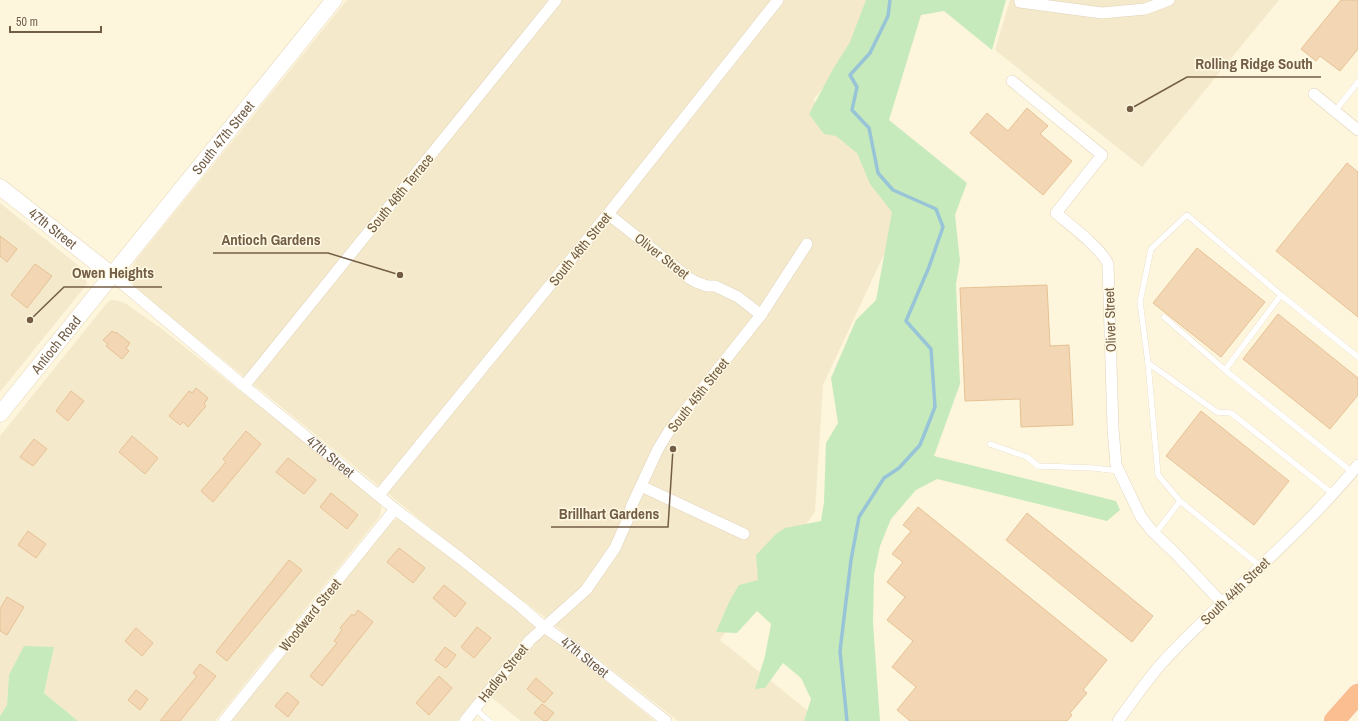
<svg xmlns="http://www.w3.org/2000/svg" width="1358" height="721" font-family="'Archivo Narrow',sans-serif">
<rect width="100%" height="100%" fill="#fdf6dd"/>
<path fill="#f5e9cb" d="M347 0H895L813 100 915 188 823 385 815 512 720 640 818 719 816 721H678L449 543 135 288 131 279V271L136 260Z
M1010 0H1279L1142 167 995 50Z
M0 203 84 270 87 284 0 392Z
M110 300H115L125 303 162 329 378 501 381 506V511L380 516 215 721H78L44 693 54 647 9 675 7 705 0 716V436L106 304Z
M397 519 403 520 655 721H521L482 690 458 721H230L393 520Z"/>
<path fill="#c7eabc" d="M866 0H1006L992 50 944 11 921 15 889 120 967 183 955 215 960 261 956 284 960 384 934 456 1116 501 1120 510 1107 521 937 479 916 490 891 519 880 546 874 575 873 623 880 721H804L811 699 801 678 783 663 765 688 755 689 765 656 771 624 757 611 737 633 716 632 730 600 739 585 758 580 756 555 776 534 785 528 821 521 824 502 826 443 838 423 831 378 856 320 876 300 892 212 870 184 857 153 836 136 824 134 809 114 833 69 850 42Z
M24 646 54 647 44 693 78 721H0V716L7 705 9 675Z"/>
<g fill="none" stroke-linecap="round" stroke-linejoin="round">
<path stroke="#98c4d8" stroke-width="3.5" d="M847 721 840 651 851 560 859 517 884 478 899 468 920 445 935 407 931 349 906 321 929 267 943 227 936 209 893 190 878 173 869 128 852 110 857 87 850 75 870 53 888 16 890 0"/>
</g>
<path fill="#f3d7b4" stroke="#e6c194" d="M1341 0H1358V49L1340 71 1320 56 1316 61 1301 49Z
M1027 108 1048 126 1040 134 1072 161 1043 195 970 133 987 113 1008 131Z
M1347 163 1358 172V317L1276 251Z
M0 236 17 249 7 262 0 256Z
M1197 248 1265 302 1221 357 1153 303Z
M35 264 52 276 27 308 11 295Z
M1047 285 1050 346 1069 345 1073 425 1021 427 1020 399 965 401 960 288Z
M1278 314 1358 378V395L1330 429 1243 359Z
M112 331 115 333 116 332 130 343 126 348 129 351 122 359 106 346 108 344 103 340Z
M196 388 208 398 204 404 206 406 188 427 183 422 180 425 169 416 189 391 192 393Z
M71 391 84 401 68 421 56 411Z
M1201 411 1289 481 1254 525 1166 456Z
M246 431 261 444 213 502 201 491 226 462 223 459Z
M132 436 158 458 145 474 119 452Z
M34 439 47 449 33 466 20 457Z
M288 458 316 480 304 494 276 472Z
M331 493 358 515 347 529 320 507Z
M918 507 1107 660 1083 690 1087 693 1070 713 1072 715 1067 721H910L897 710 916 687 892 667 913 641 887 620 905 597 887 582 903 562 892 554 911 531 903 525Z
M1027 513 1153 616 1132 642 1006 540Z
M28 531 46 544 36 558 18 545Z
M399 548 425 568 413 583 387 562Z
M289 560 302 570 227 661 216 652Z
M444 585 466 603 455 617 433 598Z
M7 597 24 607 7 635 0 631V609Z
M358 610 373 622 322 686 310 676 337 643 334 641 342 630 340 628 352 614 354 616Z
M477 627 491 638 474 658 461 647Z
M136 628 153 643 142 656 125 641Z
M445 647 456 655 446 668 435 660Z
M200 664 216 676 180 721H160L197 676 193 673Z
M439 676 452 688 429 715 416 703Z
M536 678 553 693 544 703 527 689Z
M136 690 148 699 140 710 128 700Z
M287 692 299 702 288 717 275 706Z
M542 704 554 713 547 721H544L534 713Z"/>
<g fill="none" stroke-linecap="round" stroke-linejoin="round">
<defs>
<path id="lane" d="M1335 111 1358 82
M1281 295 1225 370 1352 472
M1164 317 1225 370
M1148 363 1217 412 1231 413 1333 494
M990 444 1027 457 1038 466 1093 468 1119 471
M1180 501 1260 566
M1155 534 1180 501 1158 475 1148 363 1140 302 1151 249 1187 215 1281 295 1358 357
M475 709 489 721"/>
<g id="street">
<path d="M1020 0V2L1102 13 1145 9 1169 0"/>
<path d="M1012 81 1102 155 1056 213C1071 226 1100 247 1108 264L1113 428 1116 465 1141 517 1152 531 1175 553 1222 603"/>
<path d="M1314 94 1358 130"/>
<path d="M608 214 689 278 696 282 707 286H715L738 297 761 315"/>
<path id="s1" d="M112 275 244 386 395 509 460 558 521 607 544 627 570 645 666 721"/>
<path d="M244 386 556 0"/>
<path d="M641 486 744 534"/>
<path d="M379 495 608 214 778 0"/>
<path d="M224 721 395 509"/>
<path d="M465 721 530 640 586 590 615 548 627 521 632 505 658 449 669 431 761 315 807 244"/>
<path d="M1118 721C1132 702 1146 681 1162 663 1225 595 1299 537 1358 465"/>
</g>
<g id="secondary">
<path id="s2" d="M0 187 112 275"/>
<path id="s3" d="M0 414 334 0"/>
</g>
<path id="highway" d="M1334 721 1358 694"/>
</defs>
<use href="#lane" stroke="#e1d2b9" stroke-width="6"/>
<use href="#street" stroke="#e1d2b9" stroke-width="12"/>
<use href="#secondary" stroke="#e6d5b7" stroke-width="17"/>
<use href="#highway" stroke="#fff" stroke-width="22"/>
<use href="#lane" stroke="#fff" stroke-width="5.5"/>
<use href="#street" stroke="#fff" stroke-width="11"/>
<use href="#secondary" stroke="#fff" stroke-width="16"/>
<use href="#highway" stroke="#fabe91" stroke-width="21"/>
</g>
<g text-anchor="middle" stroke-width="3" stroke-linejoin="round" paint-order="stroke">
<g font-size="14" fill="#735d45" stroke="#fff9e4">
<text dy="5" stroke="none"><textPath href="#s3" startOffset="355">South 47th Street</textPath></text>
<text transform="translate(400 193) rotate(-51)" y="5">South 46th Terrace</text>
<text dy="5" stroke="none"><textPath href="#s2" startOffset="67">47th Street</textPath></text>
<text transform="translate(580 249) rotate(-51)" y="5">South 46th Street</text>
<text transform="translate(662 256) rotate(38)" y="5">Oliver Street</text>
<text transform="translate(1110 320) rotate(-92)" y="5">Oliver Street</text>
<text dy="5" stroke="none"><textPath href="#s3" startOffset="89">Antioch Road</textPath></text>
<text transform="translate(698 395) rotate(-52)" y="5">South 45th Street</text>
<text dy="5" stroke="none"><textPath href="#s1" startOffset="284">47th Street</textPath></text>
<text transform="translate(1235 591) rotate(-44)" y="5">South 44th Street</text>
<text transform="translate(310 615) rotate(-51)" y="5">Woodward Street</text>
<text dy="5" stroke="none"><textPath href="#s1" startOffset="608">47th Street</textPath></text>
<text transform="translate(503 673) rotate(-51)" y="5">Hadley Street</text>
</g>
</g>
<path fill="none" stroke="#735d45" stroke-width="1.5" d="M1130 109L1187 77H1321M400 275L328 253H213M30 320L64 287H162M673 449L668 527H551"/>
<g fill="#735d45" stroke="#fff9e4" stroke-width="1.5">
<circle cx="1130" cy="109" r="4"/>
<circle cx="400" cy="275" r="4"/>
<circle cx="30" cy="320" r="4"/>
<circle cx="673" cy="449" r="4"/>
</g>
<g font-size="15" text-anchor="middle" font-weight="bold" fill="#735d45" stroke="#fff9e4" stroke-width="3" stroke-linejoin="round" paint-order="stroke">
<text x="1254" y="69">Rolling Ridge South</text>
<text x="271" y="245">Antioch Gardens</text>
<text x="113" y="278">Owen Heights</text>
<text x="609" y="519">Brillhart Gardens</text>
</g>
<path d="M10 26v6h91v-6" fill="none" stroke="#735d45" stroke-width="2"/>
<text x="16" y="26" font-size="12" fill="#735d45" stroke="#fff9e4" stroke-width="3" paint-order="stroke">50 m</text>
</svg>
